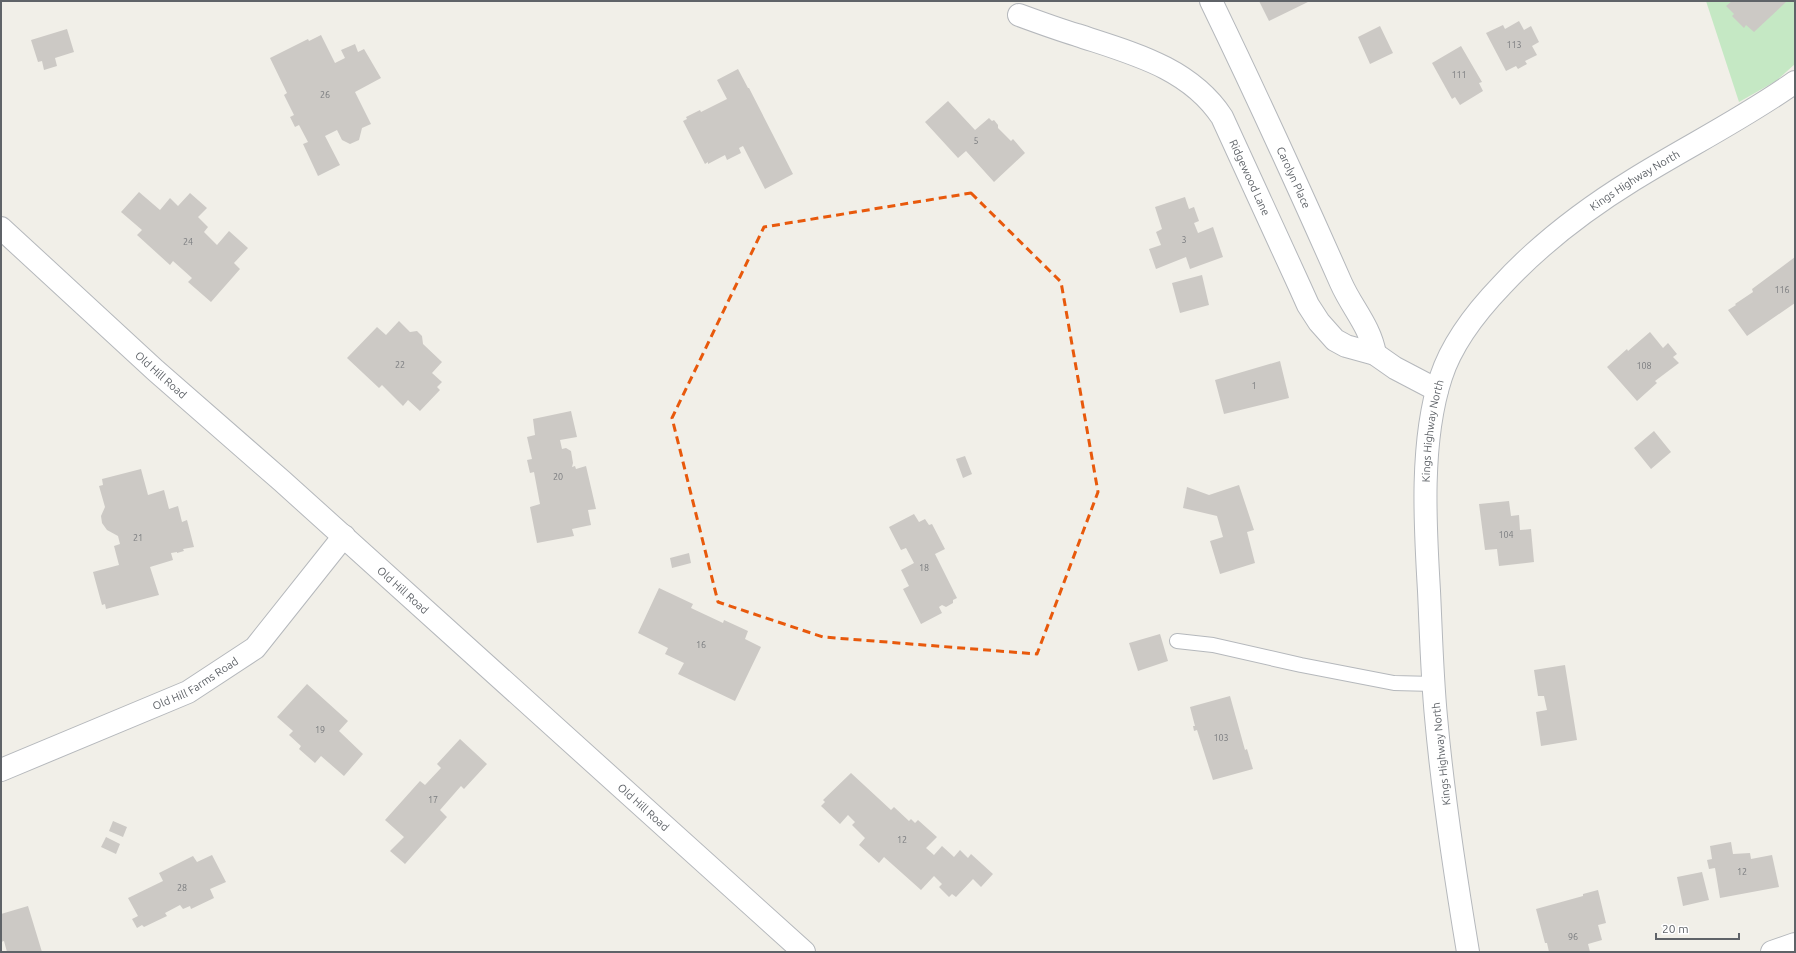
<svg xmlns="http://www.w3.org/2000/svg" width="1796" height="953" font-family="Ubuntu,sans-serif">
<rect width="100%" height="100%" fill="#f1efe8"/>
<path fill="#c5e8c4" d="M1706 1H1795V64L1776 81 1739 102Z"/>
<path fill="#ccc9c5" d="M1259 1H1310L1269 21Z
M1732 1H1785L1786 2 1754 32 1746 25 1744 28 1732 16 1734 14 1726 6Z
M1519 21 1524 30 1531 26 1539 42 1532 46 1537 55 1525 61 1527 64 1518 69 1516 66 1506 71 1486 33 1503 25 1505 29Z
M1380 26 1393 53 1370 64 1358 37Z
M67 29 74 52 55 58 57 66 44 70 42 61 38 62 31 40Z
M321 35 335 63 345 58 341 50 355 44 358 52 364 49 381 78 355 92 371 124 362 128 359 140 350 144 342 140 337 130 325 136 340 165 318 176 303 144 308 142 299 125 295 127 290 117 294 115 284 95 287 93 270 58 308 39 309 41Z
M1461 46 1482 82 1479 83 1483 91 1460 105 1455 97 1452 99 1432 63Z
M738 69 748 88H749L793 174 765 189 743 146 739 148 741 153 727 160 725 155 708 164V162L705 164 683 121 687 119 686 117 700 110 701 112 727 99 717 80Z
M948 101 975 130 989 118 992 121 994 120 998 125V128L1011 141 1013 139 1025 153 994 182 966 151 958 158 925 122Z
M139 192 160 210 170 198 178 206 190 193 207 208 198 217 208 227 204 232 217 245 229 231 248 248 234 263 240 269 211 302 188 282 192 278 173 261 170 265 137 235 142 230 121 212Z
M1185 197 1189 209 1194 207 1199 221 1194 223 1198 233 1213 227 1223 257 1190 269 1186 257 1156 269 1149 249 1161 245 1156 232 1162 229 1155 207Z
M1795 257V303L1747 336 1728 310 1736 305 1735 304 1753 292 1752 289Z
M1202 275 1209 305 1180 313 1172 283Z
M399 321 410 332 417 331 422 336 423 344 442 362 432 373 442 382 437 387 440 390 420 411 408 400 403 406 382 385 379 388 347 358 377 327 386 335Z
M1650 332 1663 348 1668 343 1677 354 1673 357 1679 363 1655 381 1657 383 1637 401 1607 367 1627 349 1628 351Z
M1280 361 1289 398 1224 414 1215 380Z
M571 411 577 437 560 440 562 449 566 448 571 451 573 463 572 467 575 466 576 469 586 466 596 509 588 510 591 525 572 529 574 536 537 543 530 507 540 504 534 472 530 473 527 460 532 459 527 437 535 435 533 419Z
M1654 431 1671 452 1651 469 1634 448Z
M965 456 972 474 963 478 956 459Z
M141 469 148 495 164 490 169 509 178 506 182 522 187 520 194 547 183 549 184 551 177 553V552L171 553 173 560 150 567 159 595 106 609 105 604 102 605 93 572 119 565 114 546 120 544 118 536 107 530 102 523 101 516 105 507 99 486 103 485 102 479Z
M1239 485 1254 530 1247 532 1255 563 1220 574 1210 541 1223 537 1217 516 1183 508 1187 487 1209 495Z
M1509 501 1511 516 1519 515 1520 530 1531 529 1534 562 1499 566 1497 549 1485 550 1479 504Z
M914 514 919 522 925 519 929 525 932 524 945 549 935 554 957 598 953 600V603L946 607 942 605 939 607 942 613 921 624 903 589 909 586 901 570 914 563 906 548 901 550 889 527Z
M689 553 691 563 672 568 670 558Z
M659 588 693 604 691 608 723 623 724 620 748 631 745 639 761 647 735 701 678 674 684 663 665 654 668 648 638 633Z
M1160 634 1168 661 1138 671 1129 643Z
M1565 665 1577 740 1541 746 1536 712 1547 710 1544 696H1538L1534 670Z
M307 684 348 721 339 731 363 754 344 776 321 756 315 763 299 749 301 746 289 735 293 731 277 717Z
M1230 696 1245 750 1247 749 1253 769 1213 780 1197 730 1194 731 1193 726H1195L1190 707Z
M460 739 487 764 464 789 461 786 440 810 447 817 405 864 390 851 404 837 385 820 420 781 425 785 441 768 437 764Z
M851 773 891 810 894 807 909 821 911 819 915 823 918 820 937 837 926 848 934 855 942 846 954 857 960 850 968 858 971 854 993 874 981 887 973 879 956 897 952 894 949 897 939 887 942 884 934 876 921 890 884 857 879 863 859 845 865 838 852 825 855 822 848 815 840 824 821 806 825 802 823 800Z
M113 821 127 827 123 837 109 831Z
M106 837 120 844 116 854 101 847Z
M1731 842 1733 854 1750 853 1751 859 1772 855 1779 887 1720 898 1715 868 1709 869 1707 860 1712 859 1710 846Z
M212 855 226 882 210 889 214 898 191 909 190 906 183 909 180 905 165 913 167 916 144 927 142 925 137 928 132 919 138 916 128 898 163 881 159 873 193 856 197 862Z
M1702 872 1709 900 1683 906 1677 877Z
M1598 890 1606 923 1598 925 1602 940 1588 944 1590 952H1549L1547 943H1545L1536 909 1583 896V894Z
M28 906 42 952H7L4 941 1 942V914Z"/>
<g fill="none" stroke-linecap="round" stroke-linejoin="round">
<defs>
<path id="lane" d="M1177 641 1213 645 1301 665 1394 683 1434 684"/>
<g id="street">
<path id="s1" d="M1211 1C1256 94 1299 188 1341 283 1352 308 1370 326 1375 354"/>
<path id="s2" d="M1019 15C1038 22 1057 29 1077 35 1131 53 1189 67 1222 117L1299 285 1308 305 1319 322 1335 340 1346 346 1375 354 1395 368 1437 390"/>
<path id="s3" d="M1 228 155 370 282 481 804 952"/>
<path id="s4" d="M1 770 188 692 255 648 344 536"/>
<path id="s5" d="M1468 952C1455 874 1443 796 1436 717 1432 675 1431 633 1429 591 1425 525 1420 441 1441 377 1452 343 1477 311 1502 285 1539 245 1586 209 1633 180 1686 147 1743 119 1795 82"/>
<path d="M1772 952 1795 944"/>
</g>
</defs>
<use href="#lane" stroke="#b5b8bc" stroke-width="16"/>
<use href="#street" stroke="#b5b8bc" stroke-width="24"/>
<use href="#lane" stroke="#fff" stroke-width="14"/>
<use href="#street" stroke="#fff" stroke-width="22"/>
</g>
<path fill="none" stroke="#e8590c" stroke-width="3" stroke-dasharray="8 5" stroke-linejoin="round" d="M971 193 1061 282 1098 492 1037 654 823 637 718 602 672 418 764 227Z"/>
<g text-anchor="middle" stroke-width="3" stroke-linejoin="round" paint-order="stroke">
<g font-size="9" fill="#7a7c7f">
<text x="1514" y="48">113</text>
<text x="1459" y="78">111</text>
<text x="325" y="98">26</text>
<text x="976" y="144">5</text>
<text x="1184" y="243">3</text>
<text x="188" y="245">24</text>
<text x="1782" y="293">116</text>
<text x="400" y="368">22</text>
<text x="1644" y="369">108</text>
<text x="1254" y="389">1</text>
<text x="558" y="480">20</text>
<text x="1506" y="538">104</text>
<text x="138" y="541">21</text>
<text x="924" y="571">18</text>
<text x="701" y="648">16</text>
<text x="320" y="733">19</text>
<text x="1221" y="741">103</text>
<text x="433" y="803">17</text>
<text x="902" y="843">12</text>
<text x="1742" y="875">12</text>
<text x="182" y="891">28</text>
<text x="1573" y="940">96</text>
</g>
<g font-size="11" fill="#5f6368" stroke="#fff">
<text dy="4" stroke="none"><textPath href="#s1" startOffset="195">Carolyn Place</textPath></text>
<text dy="4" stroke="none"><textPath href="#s2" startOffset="298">Ridgewood Lane</textPath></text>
<text dy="4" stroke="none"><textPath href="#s5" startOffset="860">Kings Highway North</textPath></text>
<text dy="4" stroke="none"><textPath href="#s3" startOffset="217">Old Hill Road</textPath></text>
<text dy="4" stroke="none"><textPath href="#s5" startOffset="524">Kings Highway North</textPath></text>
<text dy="4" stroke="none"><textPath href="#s3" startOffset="541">Old Hill Road</textPath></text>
<text dy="4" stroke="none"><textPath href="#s4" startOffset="213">Old Hill Farms Road</textPath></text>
<text transform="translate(1441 754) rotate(-96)" y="4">Kings Highway North</text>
<text dy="4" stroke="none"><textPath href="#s3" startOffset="865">Old Hill Road</textPath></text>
</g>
</g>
<rect width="1796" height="953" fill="none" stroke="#5f6368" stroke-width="4"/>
<path d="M1656 933v6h83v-6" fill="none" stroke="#5f6368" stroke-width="2"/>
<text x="1662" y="933" font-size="12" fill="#5f6368" stroke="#ffffff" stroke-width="3" paint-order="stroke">20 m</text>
</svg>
